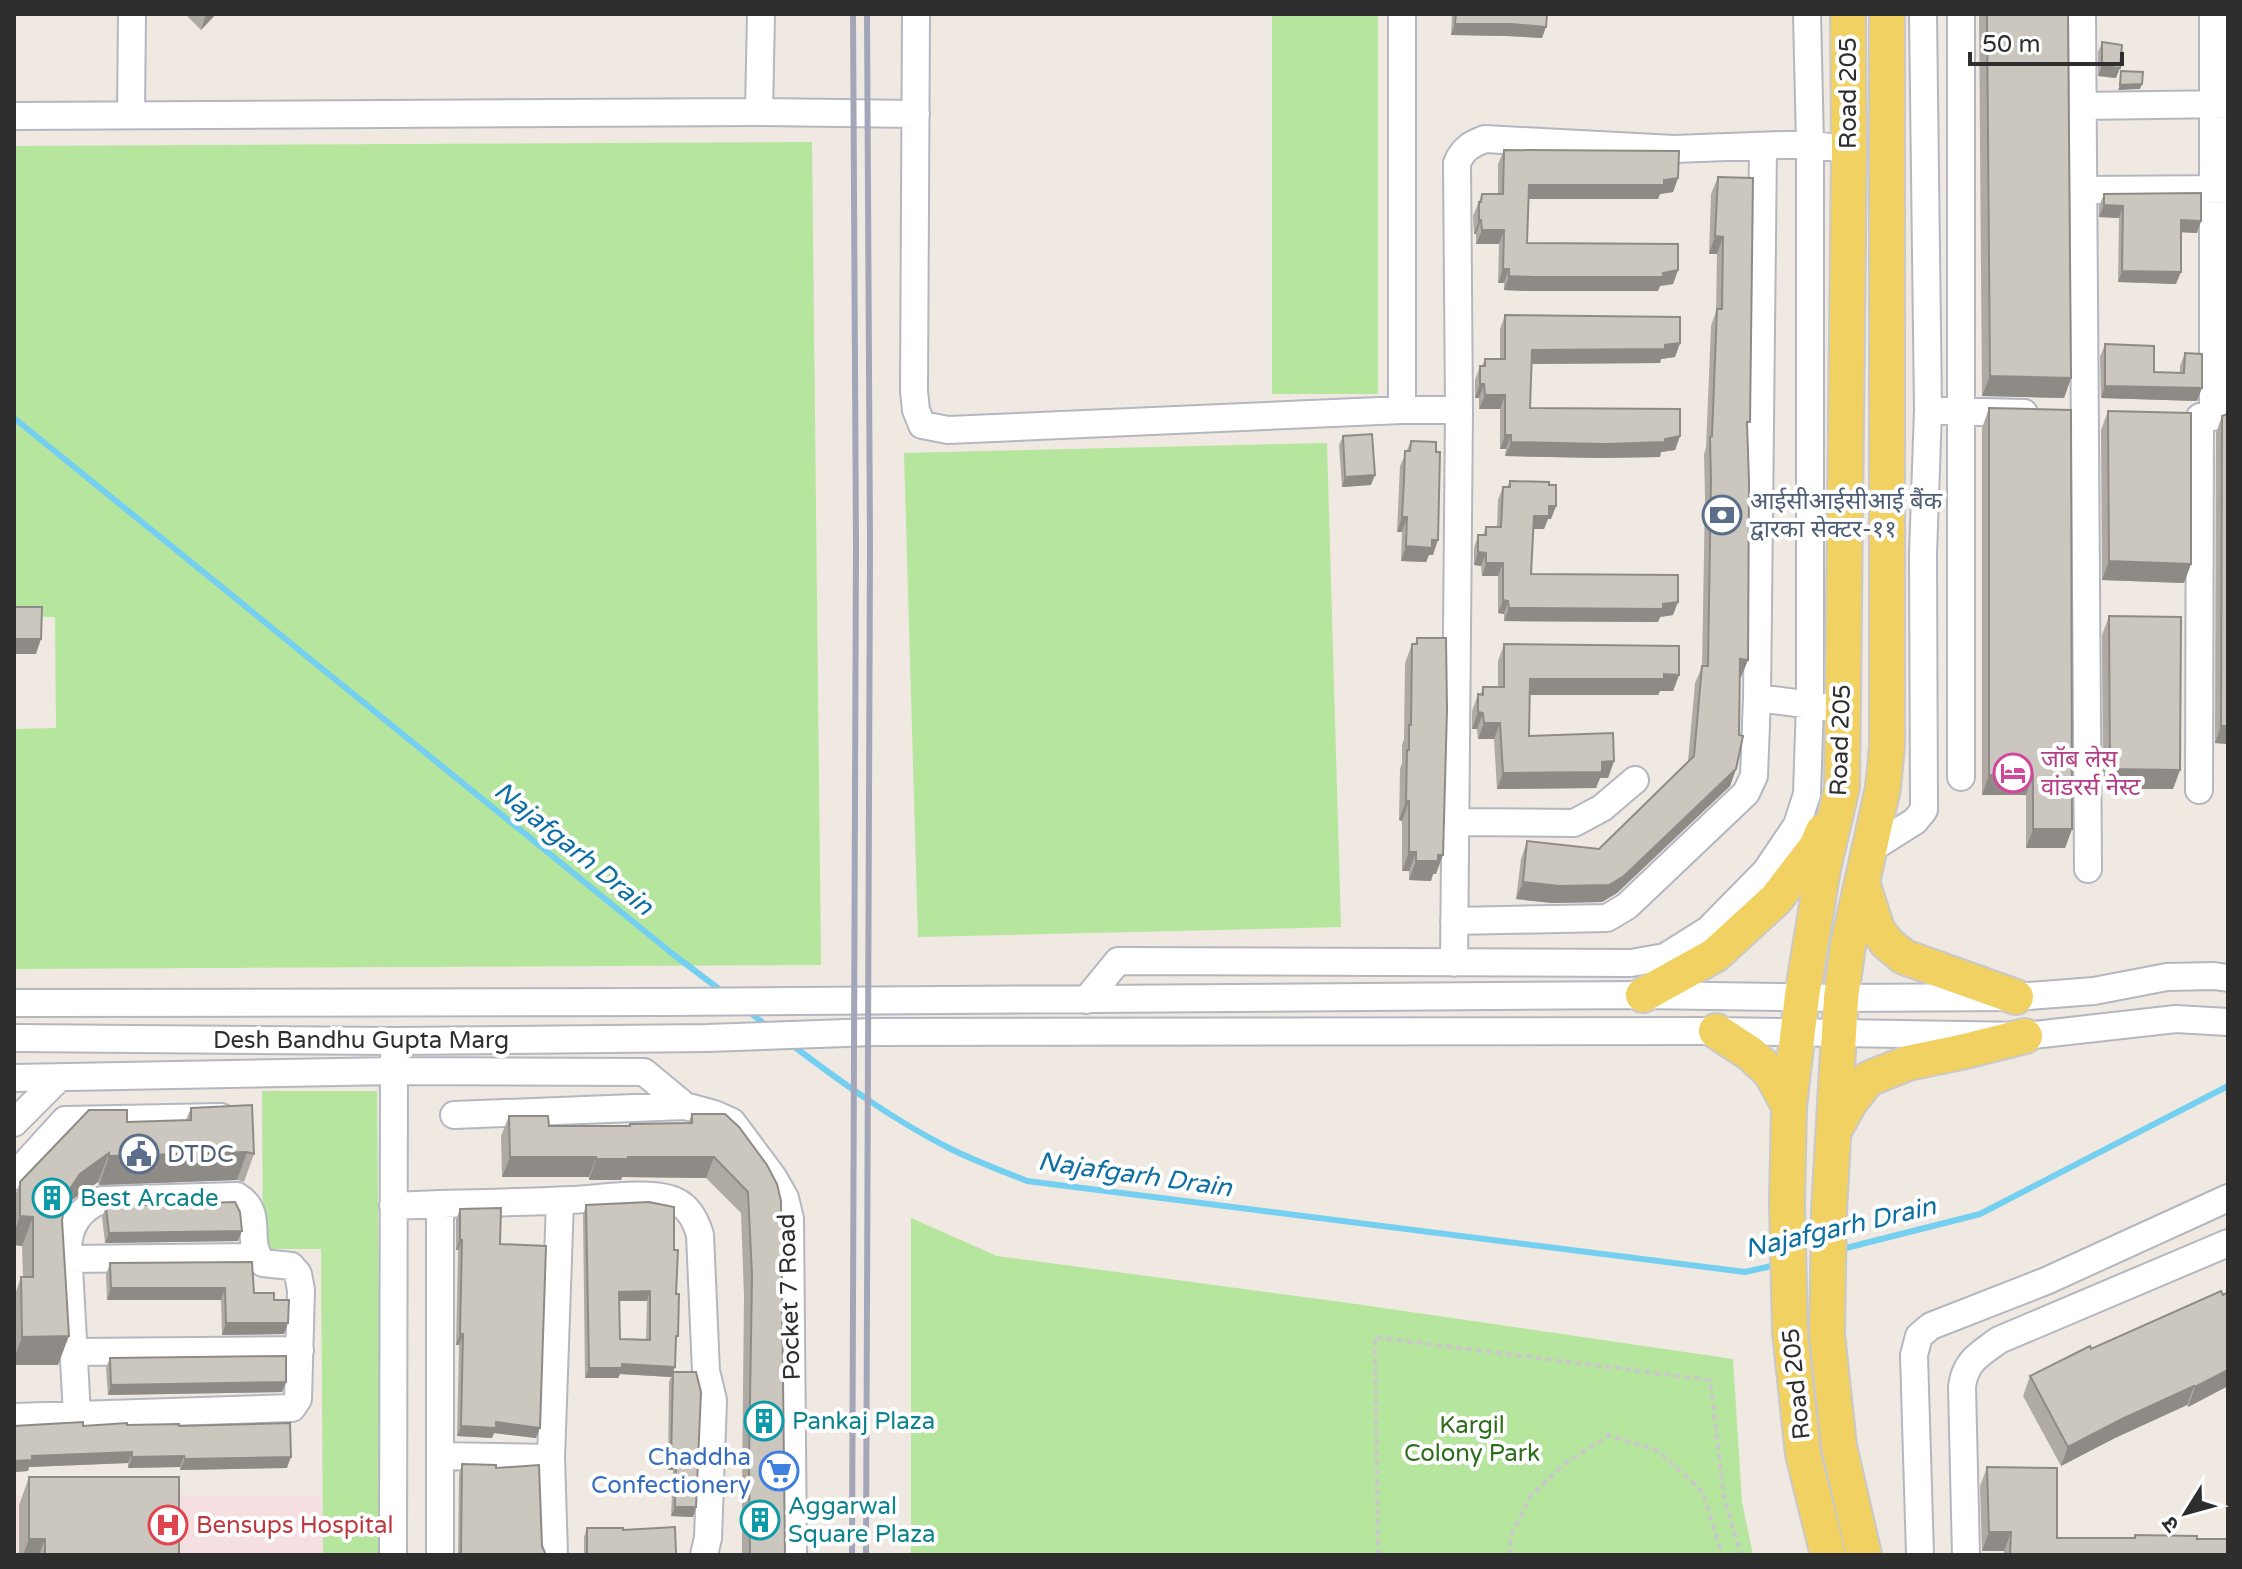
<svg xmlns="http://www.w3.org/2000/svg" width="2242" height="1569" font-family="'Varela Round','Noto Sans Devanagari',sans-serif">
<rect width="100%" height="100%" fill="#efe9e1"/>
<path fill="#f5dfe0" d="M14 1495 323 1496V1555H14Z"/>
<path fill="#b6e59e" d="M1272 14H1378V394H1272Z
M812 142 821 965 14 969V729L56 728 55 617 14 616V146Z
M1327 443 1341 927 918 937 904 453Z
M262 1091H377L381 1555H323L321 1249H263Z
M911 1218 997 1256 1349 1303 1733 1359 1742 1502 1753 1555H911Z"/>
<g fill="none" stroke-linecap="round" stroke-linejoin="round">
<path stroke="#75cff0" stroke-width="6" d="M14 418 674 955 723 992
M748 1011 767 1026
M792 1045C841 1082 892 1119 947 1147 972 1160 1000 1170 1027 1181L1745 1272 1776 1265
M1838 1250 1980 1214 2228 1086"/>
<defs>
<path id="minor" d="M916 14 914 391 916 410 922 425 948 430 1402 410H1459
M2082 14 2088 869
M2083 106 2227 104
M759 112 761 14
M131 115 132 14
M14 116 759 112 916 114
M2083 190 2228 189
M1402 410V14
M1943 411 2024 413
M2213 417V14
M1757 698 1827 707
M1961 777V14
M2199 790 2200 417
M1455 822 1574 823 1602 808 1635 780
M1869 850 1915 821 1924 810 1923 554 1928 410 1923 14
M1454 921 1607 918 1627 906 1746 793 1754 776 1757 698 1763 146
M1454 963 1459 410 1457 163C1463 149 1471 144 1485 139L1674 149 1810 144 1849 150
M1086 1000 1118 961 1631 963 1665 957 1708 930 1766 871 1797 825 1807 794 1810 703V144L1807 14
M14 1003 664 1002 1643 995 1841 998 2016 997 2094 991 2167 977 2214 976 2228 978
M14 1038 395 1041 707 1038 874 1032 1716 1031 2025 1036 2176 1019 2228 1022
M14 1078 394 1071 644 1072 685 1106 714 1114 732 1122 773 1177 785 1198 790 1219 793 1555
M454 1115 685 1106
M14 1123 58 1079
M14 1176 65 1120 221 1117
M440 1204C484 1203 527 1202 571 1200 598 1199 645 1191 670 1199 687 1204 695 1218 700 1235L706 1371 713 1400 708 1538 704 1555
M393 1206 440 1204V1555
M69 1259 257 1257
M74 1352 300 1350
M14 1417 292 1408 298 1399 301 1290 298 1274 291 1266 263 1263C243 1241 266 1214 237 1196L102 1200C80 1208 69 1225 68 1248L77 1415
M440 1456 551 1458
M393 1555 394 1057
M554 1555 551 1458 560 1201
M1920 1555 1914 1355 1919 1336 1931 1326 2046 1281 2228 1198
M1966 1555 1962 1387C1965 1361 1979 1355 1999 1340L2228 1243"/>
<path id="major" d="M1862 882 1877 929 1887 943 1904 957 2016 997
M1643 995 1715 955 1776 899 1816 847 1823 831
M1716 1031 1751 1054 1771 1073 1789 1106
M1835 1129 1850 1102 1868 1079 1908 1063 1961 1052 2025 1036
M1828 1555 1803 1454 1790 1332 1787 1203 1789 1106 1802 996 1823 869 1842 787 1849 150 1848 14
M1864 1555 1839 1446 1827 1334 1829 1210 1841 998 1848 945 1883 788 1887 746V14"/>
</defs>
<use href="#minor" stroke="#b4b7c1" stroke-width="30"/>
<use href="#major" stroke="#c9c9c9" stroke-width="38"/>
<path stroke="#c9c9c9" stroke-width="4" stroke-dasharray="6 4" stroke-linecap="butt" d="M1378 1555 1375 1337 1710 1380 1724 1497 1741 1555
M1511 1555 1510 1537 1530 1497 1564 1464 1609 1435 1658 1451 1703 1492 1722 1555"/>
<use href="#minor" stroke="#fff" stroke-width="26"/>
<use href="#major" stroke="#f2d163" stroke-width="34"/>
<path stroke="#a3a6b8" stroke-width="6" d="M852 1555 856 546 853 14
M866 1555 870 546 867 14"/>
</g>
<path fill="#afaba4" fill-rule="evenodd" d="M185 14H216L201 30Z
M1452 14H1547L1542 38 1507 36 1451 35Z
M1979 14H2068L2071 378 2064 398 1982 396Z
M2102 42 2116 78 2098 76V52Z
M1504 150 1678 178 1673 192 1660 194 1658 199H1528L1527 243 1678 270 1673 284 1660 286 1658 291H1528L1504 290V283H1498L1499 244H1476V234H1474L1473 216 1482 194H1498V164Z
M1718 177 1747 430 1748 660 1741 677H1740L1736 769 1730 786 1617 893 1602 902 1552 903 1516 899 1521 859 1527 841 1599 849 1688 761 1695 683 1702 667 1705 497 1704 454 1706 448 1711 326 1716 311 1717 254H1709L1711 194Z
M2104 194 2201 221 2197 233 2181 232 2176 284 2118 282 2119 218 2099 217V206Z
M1505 315 1680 343 1675 357 1661 359 1660 363 1531 364 1530 408 1680 436 1675 450 1661 452 1660 457 1600 458 1505 456 1506 449H1500V409H1479V398H1475V380L1480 366H1482L1485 359H1500V329Z
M2105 344 2154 372 2180 373V366L2185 353 2197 401 2101 398 2100 357Z
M1989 408 2072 829 2065 848H2026V795H1982V428Z
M2108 411 2191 564 2184 583 2102 580 2101 430Z
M2228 414V744L2215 743 2216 433 2222 416Z
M1343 436 1371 485 1342 487 1339 445Z
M1411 441 1433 555H1429L1426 562 1401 561 1402 532H1397L1400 466Z
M1510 481 1549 485 1556 506 1551 519H1548L1544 529H1533L1531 574 1673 615 1660 617 1658 622 1504 621V614L1498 613V576H1482L1481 566 1474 565V548L1478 535H1483L1486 527H1497L1498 500 1503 487H1507Z
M2109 616 2180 770 2173 789H2103L2102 635Z
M1417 638 1436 874H1433L1431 881 1409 880V871H1402V821L1399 820 1400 769 1402 763V745L1404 739 1405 663 1412 644H1415Z
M1504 644 1679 675 1673 691H1660L1658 695H1530L1529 736 1614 761 1608 778H1600L1596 788 1497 789 1494 739H1478L1477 729H1472V711L1478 694 1480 695 1483 687H1498V661Z
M191 1108 254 1154 244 1182 237 1180 99 1185 98 1182 69 1202 63 1212 58 1365H14V1297L21 1277H23L22 1246 14 1245V1199L20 1182 127 1122 186 1120Z
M692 1114 767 1165 785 1555H742V1485L744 1296 741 1213 706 1178 622 1177 621 1180H589V1177H502L501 1136 509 1116 549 1126H629L630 1124 688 1123Z
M586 1205 674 1250 676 1294V1343L675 1367 671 1377 620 1374 618 1378H585L583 1215ZM619 1301H647L646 1340 620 1339Z
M106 1207 238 1241 105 1243 102 1217Z
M460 1209 500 1244 536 1438 494 1433 492 1438 457 1436 459 1345H456L458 1250H456V1220Z
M110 1263 254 1293 274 1300 284 1334 222 1335 221 1300H107L106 1275Z
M2091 1349 2228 1386 2188 1407 2187 1405 2115 1438 2061 1466 2023 1396 2030 1376Z
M110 1358 286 1382 282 1392 108 1395 106 1368Z
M673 1372 693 1517 671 1516 673 1470H668L669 1382Z
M127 1425 179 1426 287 1468 180 1470V1467L128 1468V1463L29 1467 28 1471 14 1472V1426Z
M462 1464 496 1468 542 1546 546 1555H458L459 1474Z
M1987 1467 2057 1538H2134L2135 1535 2197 1539 2228 1555H2003L2004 1551H1982L1980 1486Z
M29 1477 179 1555H19V1505Z
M587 1528 623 1530 676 1554V1555H584V1537Z"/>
<path fill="#8e8b86" d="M206 14H216L201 30Z
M1455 24H1511L1546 27 1542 38 1507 36 1451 35Z
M2102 66 2120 68 2116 78 2098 76Z
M2142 84 2140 89 2118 90 2120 85Z
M1678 178 1673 192 1660 194 1658 199H1524L1529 185 1664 180Z
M2104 205 2123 206 2119 218 2099 217Z
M1479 220H1481L1476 234H1474Z
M2181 220 2201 221 2197 233 2177 232Z
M1482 230H1504L1499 244H1476Z
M1715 236 1723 237 1717 254H1709Z
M1503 269H1509L1504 283H1498Z
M1678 270 1673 284 1660 286 1658 291H1528L1504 290 1509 276 1663 273Z
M2122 271 2181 272 2176 284 2118 282Z
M1680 343 1675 357 1661 359 1660 363 1527 364 1532 350 1665 345Z
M1990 376 2071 378 2064 398 1982 396Z
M1480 384H1484L1479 398H1475Z
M2105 386 2202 388 2197 401 2101 398Z
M1485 395H1505L1500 409H1479Z
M1505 435H1511L1506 449H1500Z
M1680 436 1675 450 1661 452 1660 457 1600 458 1505 456 1511 442 1665 439Z
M1375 475 1371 485 1342 487 1345 477Z
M1549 506H1556L1551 519H1548L1544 529H1529L1534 516Z
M1402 517H1407L1402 532H1397Z
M1432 540H1438L1433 555H1429L1426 562 1401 561 1406 546Z
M1478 552 1486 553 1481 566 1474 565Z
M2109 561 2191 564 2184 583 2102 580Z
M1486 563H1503L1498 576H1482Z
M1503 600 1508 601 1504 614 1498 613Z
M1678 602 1673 615 1660 617 1658 622 1504 621 1509 608 1663 604Z
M14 639H41L36 654H14Z
M1740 659 1748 660 1741 677H1734Z
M1664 674 1679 675 1673 691H1660L1658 695H1524L1530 679Z
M1478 712 1483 713 1477 729H1472Z
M1484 723H1500L1494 739H1478Z
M2221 726H2228V744L2215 743Z
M1614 761 1608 778H1600L1596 788 1497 789 1503 773Z
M1736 769 1730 786 1617 893 1602 902 1552 903 1516 899 1523 882 1559 886Z
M2110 769 2180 770 2173 789H2103Z
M1989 775H2033L2026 795H1982Z
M1406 801H1409L1402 821 1399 820Z
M2033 829H2072L2065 848H2026Z
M1409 852H1416L1409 871H1402Z
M1438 855H1443L1436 874H1433L1431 881 1409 880 1416 861Z
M247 1152 237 1180 99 1185 109 1156Z
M109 1153 98 1182 69 1202 59 1217 70 1189 80 1174Z
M510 1157H596L589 1177H502Z
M628 1157H714L706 1178 622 1177 621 1180H589L596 1159Z
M20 1216 33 1217 22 1246 14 1245V1233Z
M242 1231 238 1241 105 1243 109 1233Z
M460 1239 462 1240 458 1250H456Z
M111 1288H225L221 1300H107Z
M650 1291 647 1301H616L619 1292Z
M226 1323H288L284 1334 222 1335Z
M460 1334H463L459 1345H456Z
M69 1336 58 1365H14V1358L22 1337Z
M622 1364 675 1367 671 1377 620 1374 618 1378H585L589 1368Z
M2228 1370V1386L2188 1407 2195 1387Z
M286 1382 282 1392 108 1395 111 1385Z
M2194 1386 2187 1405 2115 1438 2061 1466 2068 1447 2122 1419Z
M496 1422 540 1428 536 1438 494 1433 492 1438 457 1436 461 1426Z
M132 1452 128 1463 29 1467 28 1471 14 1472V1461L32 1456Z
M184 1456 180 1467 128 1468 132 1457Z
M291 1457 287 1468 180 1470 185 1459Z
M671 1460H676L673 1470H668Z
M675 1507H696L693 1517 671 1516Z
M1989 1532H2011L2004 1551H1982Z
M29 1539H45L39 1555H23Z"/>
<path fill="#cbc7bf" stroke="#8e8b86" stroke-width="2" fill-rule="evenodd" d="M1456 14H1547L1546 27 1511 24H1455Z
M1987 14H2068L2071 378 1990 376Z
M2102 42 2122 45 2120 68 2102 66Z
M2121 71 2143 72 2142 84 2120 85Z
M1504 150 1679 151 1678 178 1664 180V185H1529L1527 243 1678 244V270L1663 273V277H1533L1509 276V269H1503L1504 230H1482L1481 220H1479V202H1481L1482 194H1503Z
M1718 177 1753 178 1750 422H1747L1749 482 1748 660 1740 659 1739 735 1743 736 1736 769 1624 876 1609 885 1559 886 1523 882 1527 841 1599 849 1694 756 1702 666H1708L1711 480 1710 437 1712 436 1717 309H1722L1723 237 1715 236Z
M2201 193V221L2181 220V272L2122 271 2123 206 2104 205V194Z
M1505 315 1680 317V343L1665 345V349L1532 350 1530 408 1680 409V436L1665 439V442L1605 444 1511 442V435H1505V395H1485L1484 384H1480V366H1485V359H1505Z
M2105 344 2154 346V372L2184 373 2185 353 2202 354V388L2105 386Z
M1989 408 2071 410 2072 829H2033V775H1989Z
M2108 411 2191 413V564L2109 561Z
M2228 414V726H2221L2222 416Z
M1372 434 1375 475 1345 477 1343 436Z
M1411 441 1436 442V452H1440L1438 540H1432V548L1406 546 1407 517H1402L1404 480 1405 451H1410Z
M1510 481 1549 482V485H1556V506H1549V516H1534L1531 574 1678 575V602L1663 604V609L1509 608 1508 601 1503 600V563H1486V553L1478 552V535H1486V527H1501L1503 487H1510Z
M14 607H42L41 639H14Z
M2109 616 2181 617 2180 770 2110 769Z
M1417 638H1446L1447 710 1443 855H1438V861H1416V852H1409V801H1406L1407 750H1409V725H1411L1412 644H1417Z
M1504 644 1679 646V675L1664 674V679H1530L1529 736 1613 733 1614 761 1602 762V772L1503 773 1500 723H1484L1483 713 1478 712V694L1483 695V687H1504Z
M252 1105 254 1154 247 1152 109 1156V1153L80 1174 70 1189 64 1208 62 1220 69 1336 22 1337 21 1277H33V1217L20 1216V1182L89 1110H127V1122L191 1120V1108Z
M692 1114H725L739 1127 767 1165 777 1184 781 1201 785 1555H750L749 1465 752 1275 748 1192 714 1157H628V1159H596V1157H510L509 1116H548L549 1126H630V1124L692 1123Z
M235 1202 240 1212 242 1231 109 1233 106 1207 109 1206Z
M649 1202 674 1207V1250H678L676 1294H679L678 1336H676L675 1367 622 1364V1368H589L586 1205ZM650 1291V1340L620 1339 619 1292Z
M501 1208 500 1244 546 1246 540 1428 496 1422V1428L461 1426 463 1334H460L462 1240 460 1239V1209Z
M252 1262 254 1293H274V1300H289L288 1323H226L225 1288H111L110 1263Z
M2221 1291 2223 1295 2228 1292V1370L2195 1387 2194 1386 2122 1419 2068 1447 2030 1376 2090 1346 2091 1349Z
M286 1356V1382L111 1385 110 1358Z
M673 1372H696L701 1392 696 1507H675L676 1460H671Z
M83 1422V1426L127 1423V1425L179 1424V1426L290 1423 291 1457 185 1459 184 1456 132 1457V1452L32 1456V1460L14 1461V1426Z
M462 1464 496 1465V1468L539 1465 542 1546 546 1555H461Z
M1987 1467 2057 1468V1538H2135V1535L2197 1536V1539H2228V1555H2010L2011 1532H1989Z
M29 1477H179V1555H45V1539H29Z
M675 1527 676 1554 673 1555H587V1528H623V1530Z"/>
<defs>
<symbol id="bank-ring" viewBox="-11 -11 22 22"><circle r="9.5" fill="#fff" stroke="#5c6f8a" stroke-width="1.5"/><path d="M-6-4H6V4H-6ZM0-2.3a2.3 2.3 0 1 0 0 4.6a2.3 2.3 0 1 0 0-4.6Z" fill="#5c6f8a"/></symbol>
<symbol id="hotel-ring" viewBox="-11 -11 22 22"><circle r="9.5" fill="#fff" stroke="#d1479c" stroke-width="1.5"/><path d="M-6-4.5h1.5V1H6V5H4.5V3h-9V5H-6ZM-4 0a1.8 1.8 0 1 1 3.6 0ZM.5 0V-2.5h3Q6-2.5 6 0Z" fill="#d1479c"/></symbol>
<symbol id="civic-ring" viewBox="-11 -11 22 22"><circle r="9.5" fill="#fff" stroke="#5c6f8a" stroke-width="1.5"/><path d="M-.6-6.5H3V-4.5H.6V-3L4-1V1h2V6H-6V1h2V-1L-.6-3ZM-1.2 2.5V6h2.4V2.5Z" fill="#5c6f8a"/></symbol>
<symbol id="building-ring" viewBox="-11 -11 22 22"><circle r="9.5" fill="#fff" stroke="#0f9aa8" stroke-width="1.5"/><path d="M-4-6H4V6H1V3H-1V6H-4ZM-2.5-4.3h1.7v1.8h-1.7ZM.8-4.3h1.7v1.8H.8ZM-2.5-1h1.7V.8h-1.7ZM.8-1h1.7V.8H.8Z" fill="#0f9aa8"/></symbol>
<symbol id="supermarket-ring" viewBox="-11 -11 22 22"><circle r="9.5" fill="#fff" stroke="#3f7fe0" stroke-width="1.5"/><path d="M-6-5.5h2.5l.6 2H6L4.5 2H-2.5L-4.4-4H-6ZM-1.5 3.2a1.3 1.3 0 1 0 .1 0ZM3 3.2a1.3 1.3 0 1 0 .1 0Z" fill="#3f7fe0"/></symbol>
<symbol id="hospital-ring" viewBox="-11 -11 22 22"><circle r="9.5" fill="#fff" stroke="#e0444e" stroke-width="1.5"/><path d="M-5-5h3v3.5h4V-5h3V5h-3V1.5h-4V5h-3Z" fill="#e0444e"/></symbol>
</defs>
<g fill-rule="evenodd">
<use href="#bank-ring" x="1700" y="493" width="44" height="44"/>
<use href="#hotel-ring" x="1991" y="751" width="44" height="44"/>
<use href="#civic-ring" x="117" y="1132" width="44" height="44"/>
<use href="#building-ring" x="30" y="1176" width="44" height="44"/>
<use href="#building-ring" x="742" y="1399" width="44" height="44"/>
<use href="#supermarket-ring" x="757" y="1449" width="44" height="44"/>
<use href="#building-ring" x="738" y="1498" width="44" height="44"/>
<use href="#hospital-ring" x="146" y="1503" width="44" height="44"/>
</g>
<g text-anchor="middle" stroke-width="8" stroke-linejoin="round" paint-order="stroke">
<g font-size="24" fill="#2e2e2e" stroke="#fff">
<text transform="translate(1848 93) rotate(-90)" y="8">Road 205</text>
<text transform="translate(1840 740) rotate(-88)" y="8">Road 205</text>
<text x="361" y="1048">Desh Bandhu Gupta Marg</text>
<text transform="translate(789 1297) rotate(-92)" y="8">Pocket 7 Road</text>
<text transform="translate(1796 1384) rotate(-96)" y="8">Road 205</text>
</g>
<g font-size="24" fill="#4e5e75" stroke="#fff" text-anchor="start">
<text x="1750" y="509">आईसीआईसीआई बैंक<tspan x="1750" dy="28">द्वारका सेक्टर-११</tspan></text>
<text x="167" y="1162">DTDC</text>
</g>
<g font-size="24" fill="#b23c85" stroke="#fff" text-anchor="start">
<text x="2041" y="767">जॉब लेस<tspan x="2041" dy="28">वांडरर्स नेस्ट</tspan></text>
</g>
<g font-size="24" fill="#0d838f" stroke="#fff" text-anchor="start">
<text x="80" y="1206">Best Arcade</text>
<text x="792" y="1429">Pankaj Plaza</text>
<text x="788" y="1514">Aggarwal<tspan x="788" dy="28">Square Plaza</tspan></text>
</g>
<g font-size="24" fill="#2c6e1b" stroke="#fff">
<text x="1472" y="1433">Kargil<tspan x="1472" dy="28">Colony Park</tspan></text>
</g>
<g font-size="24" fill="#366cbe" stroke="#fff" text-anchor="end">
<text x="751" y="1465">Chaddha<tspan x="751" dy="28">Confectionery</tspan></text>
</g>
<g font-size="24" fill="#be3a42" stroke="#fff" text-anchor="start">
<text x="196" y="1533">Bensups Hospital</text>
</g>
<g font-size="26" font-style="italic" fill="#0d6fa3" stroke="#fff">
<text transform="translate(574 848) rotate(39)" y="9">Najafgarh Drain</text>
<text transform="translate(1135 1174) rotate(8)" y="9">Najafgarh Drain</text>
<text transform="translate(1840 1227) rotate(-13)" y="9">Najafgarh Drain</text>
</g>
</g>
<rect width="2242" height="1569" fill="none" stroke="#2e2e2e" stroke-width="32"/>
<g transform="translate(2186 1513) rotate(233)" stroke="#ffffff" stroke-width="6" paint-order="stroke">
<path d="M0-6L14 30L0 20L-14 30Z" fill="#2e2e2e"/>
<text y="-12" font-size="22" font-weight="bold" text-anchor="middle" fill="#2e2e2e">उ</text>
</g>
<path d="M1970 52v12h152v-12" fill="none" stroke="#2e2e2e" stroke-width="4"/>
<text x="1982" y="52" font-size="24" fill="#2e2e2e" stroke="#ffffff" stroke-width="6" paint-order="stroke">50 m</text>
</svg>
